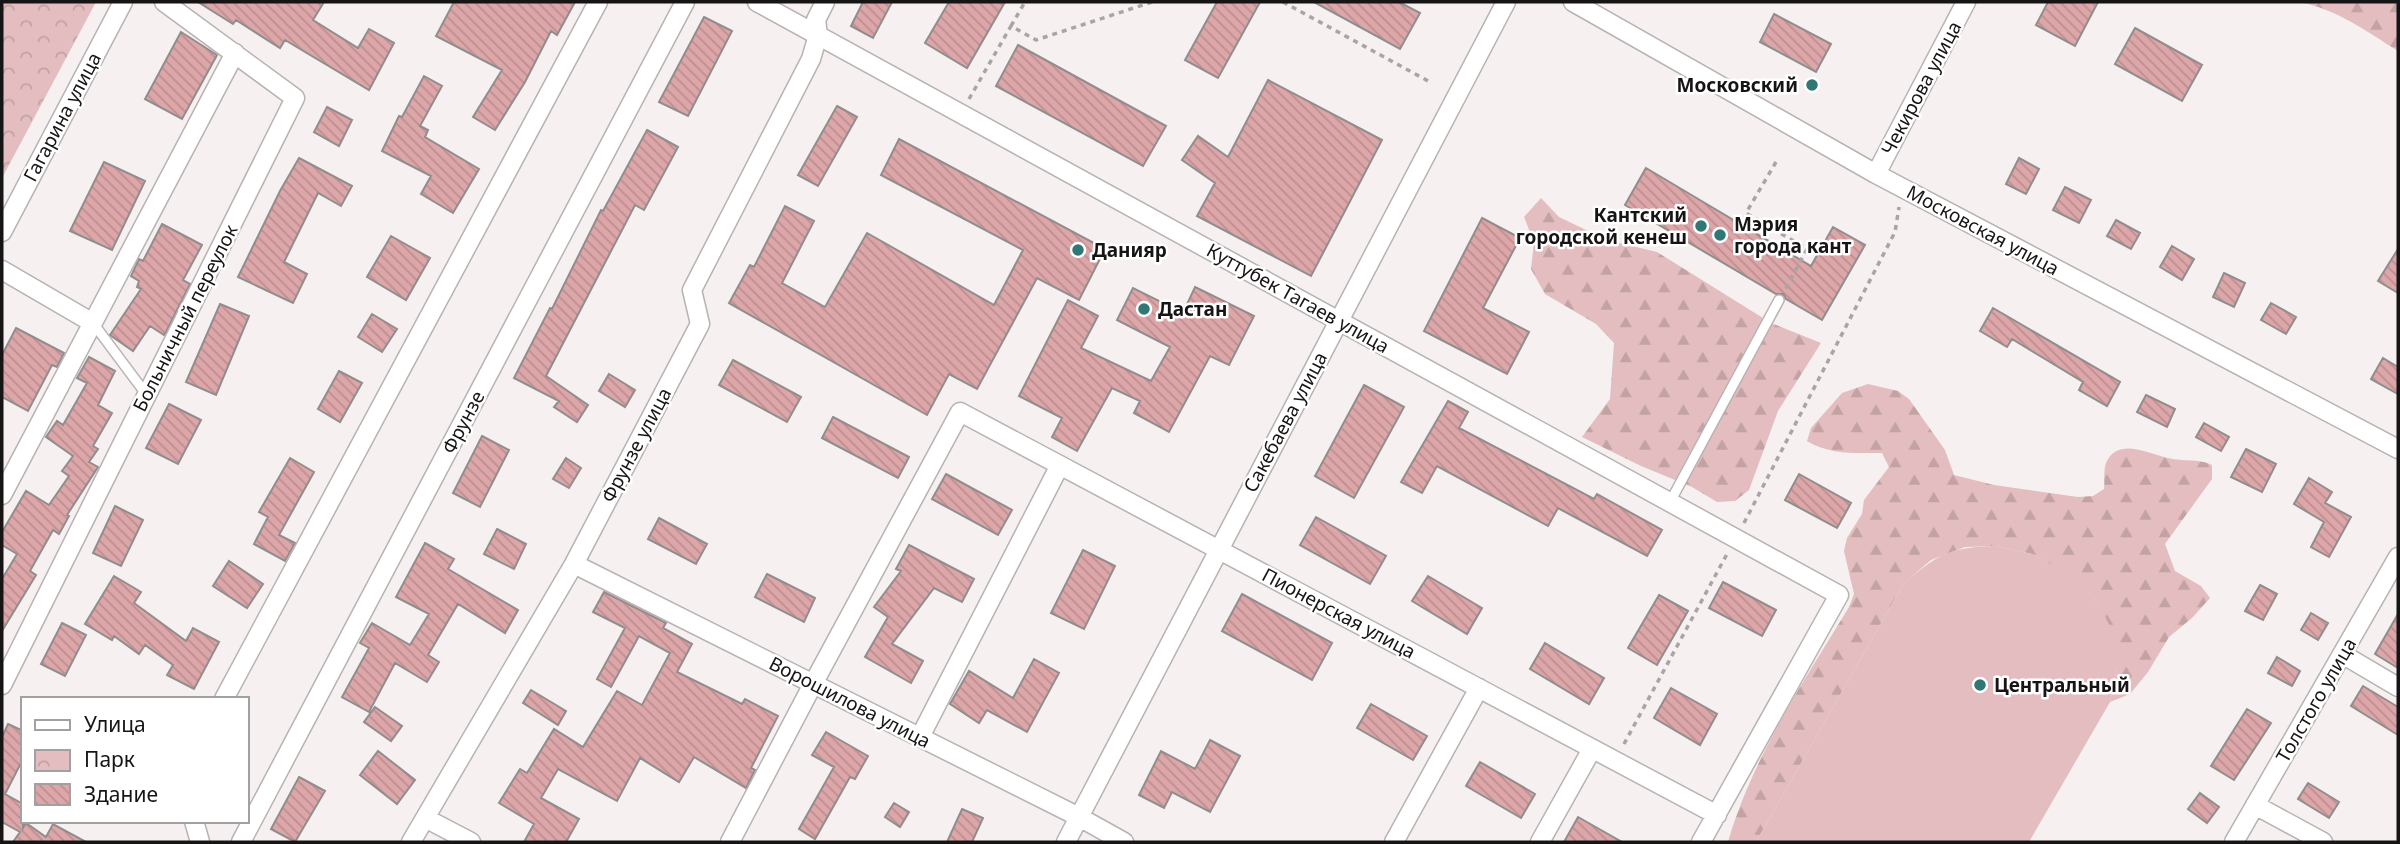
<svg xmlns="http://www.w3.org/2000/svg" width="2400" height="844" font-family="'Noto Sans',sans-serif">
<defs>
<pattern id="forest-firs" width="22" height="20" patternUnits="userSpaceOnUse" patternTransform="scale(1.75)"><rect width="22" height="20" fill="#e3bdbf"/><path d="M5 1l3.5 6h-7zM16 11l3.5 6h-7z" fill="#c2a2a3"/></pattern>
<pattern id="park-crowns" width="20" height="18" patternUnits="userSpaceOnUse" patternTransform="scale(1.75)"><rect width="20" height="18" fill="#e3bdbf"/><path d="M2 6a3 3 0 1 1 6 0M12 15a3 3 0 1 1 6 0" fill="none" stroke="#c2a2a3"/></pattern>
<pattern id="building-back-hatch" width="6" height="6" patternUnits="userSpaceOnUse" patternTransform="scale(1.75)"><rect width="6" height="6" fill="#dda6a9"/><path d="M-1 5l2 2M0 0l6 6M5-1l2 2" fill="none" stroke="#bd8e91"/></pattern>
</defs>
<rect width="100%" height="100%" fill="#f6f0f0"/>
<path fill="url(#forest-firs)" d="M2298 2H2398V51C2366 31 2335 8 2298 2Z
M1541 198 1559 217 1607 240 1657 252 1771 323 1821 343 1778 411 1749 490 1735 501 1717 502 1692 487 1641 466 1582 437 1610 399 1614 343 1596 324 1545 294 1531 269 1534 242 1524 217Z
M1868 384 1898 391 1909 399 1945 450 1954 475 1994 485 2078 497 2093 496 2104 489C2105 481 2103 468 2107 461 2119 437 2150 454 2168 458 2184 462 2197 458 2212 465V479L2165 544 2175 571 2201 586 2210 598 2192 618 2169 637 2148 672 2130 694 2110 702 2117 667 2097 602 2068 575 2032 554 1996 546 1965 547 1931 560 1904 583 1756 842H1728C1753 756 1803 683 1849 607L1854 594 1844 551 1847 538 1862 514 1864 500 1889 467 1882 453C1856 453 1830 455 1807 441L1811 428 1842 393Z"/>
<path fill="url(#park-crowns)" d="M2 2H96L2 178Z"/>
<path fill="#e3bdbf" d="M1996 546 2032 554 2068 574 2097 602 2115 635 2117 667 2110 702 2029 842H1756L1904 583C1938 554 1951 547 1996 546Z"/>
<path fill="url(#building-back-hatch)" stroke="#928d8d" stroke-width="2" d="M198 2H324L313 20 358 48 369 29 394 43 369 90 285 40 280 48 236 20 233 24Z
M454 2H575L557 35 551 31 525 82 495 130 473 117 502 70 436 36Z
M863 2H892L873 38 851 26Z
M949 2H1005L967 68 925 43Z
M1217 2H1260L1218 78 1185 60Z
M1314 2H1399L1420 13 1400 49Z
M2048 2H2098L2075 46 2036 25Z
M1774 14 1831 44 1816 72 1760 42Z
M704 17 732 31 688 116 659 102Z
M2135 28 2202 65 2182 101 2115 64Z
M181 32 217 55 182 119 145 99Z
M1018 45 1166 126 1143 166 996 86Z
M424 76 442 86 420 126 428 130 425 137 479 169 453 213 421 194 431 176 382 151 399 116 402 117Z
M1268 80 1382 140 1311 276 1197 216 1215 183 1182 160 1198 136 1228 157Z
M837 106 857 117 818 186 798 175Z
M327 107 352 120 339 146 314 132Z
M647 130 678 147 644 210 635 205 546 376 588 405 577 422 554 407 559 401 514 378 550 308 552 309 601 210 603 211Z
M899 139 1105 249 1079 300 1037 278 977 389 949 374 927 415 729 303 750 265 754 267 785 206 814 221 782 283 825 307 867 233 994 305 1023 250 881 175Z
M299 158 352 186 341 206 318 193 284 262 307 274 293 303 238 277 280 191Z
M2019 158 2039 169 2026 194 2006 184Z
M104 162 145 181 112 250 70 231Z
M1646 168 1811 266 1833 227 1865 245 1822 320 1786 299 1783 294H1776L1625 205Z
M2065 187 2091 200 2079 223 2053 210Z
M1482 218 1520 238 1483 308 1529 332 1507 374 1424 331Z
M2116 220 2140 233 2131 249 2107 236Z
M162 224 202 245 183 280 190 284 165 334 164 335 150 326 133 351 110 335 141 289 137 287 139 281 131 276 139 259 143 261Z
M391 236 430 258 406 300 367 277Z
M2172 246 2194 259 2182 280 2160 267Z
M2398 249V293L2378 281Z
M2224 273 2245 283 2234 307 2213 297Z
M1195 287 1254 316 1229 365 1210 356 1169 432 1134 413 1140 401 1112 388 1077 451 1052 437 1062 418 1019 396 1068 300 1098 316 1081 348 1151 381 1170 347 1117 320 1133 288 1183 313Z
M2271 303 2296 317 2286 334 2261 320Z
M220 304 249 316 216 395 186 382Z
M1993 308 2120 382 2107 406 2079 390 2083 382 2012 339 2007 347 1980 331Z
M372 314 397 329 382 352 358 337Z
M16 328 64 353 57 367 52 365 28 411 2 397V355Z
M89 357 115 371 98 405 112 413 93 446 98 449 89 462 98 467 67 515 69 516 59 534 53 530 30 571 36 575 2 631V579L17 554 2 545V532L26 491 49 505 69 476 62 471 73 456 46 437 57 421 63 425 87 383 77 378Z
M2383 358 2398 367V394L2371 379Z
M733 360 801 397 787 422 719 385Z
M339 371 362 383 340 422 318 409Z
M609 374 635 390 625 407 599 391Z
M1364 385 1404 407 1354 498 1315 476Z
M2146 395 2175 409 2167 427 2137 412Z
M1448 401 1468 412 1459 428 1594 499 1597 494 1662 530 1647 556 1558 508 1548 526 1437 466 1422 493 1401 482Z
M169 404 201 420 178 464 146 448Z
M833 417 909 457 898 478 822 438Z
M2204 423 2229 437 2221 451 2196 437Z
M482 436 509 450 480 507 453 493Z
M2246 449 2276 464 2262 492 2231 477Z
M290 458 314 472 279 535 295 543 285 561 254 544 268 517 259 512Z
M566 458 581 468 569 488 553 479Z
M946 474 1012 510 998 535 932 499Z
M1799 474 1851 503 1837 528 1785 500Z
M2309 478 2332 492 2325 503 2351 517 2329 557 2311 547 2324 522 2294 504Z
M115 506 143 520 121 566 93 553Z
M1316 517 1386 556 1370 584 1300 545Z
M659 518 707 544 696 564 648 539Z
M497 529 526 544 514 569 484 554Z
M425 543 454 559 448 569 518 610 505 633 458 604 428 655 439 662 427 682 395 663 369 712 342 697 369 648 360 643 372 623 410 645 429 614 396 597Z
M909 545 974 579 962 602 934 588 892 644 923 661 911 683 865 657 888 617 874 607 901 571 896 569Z
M1083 550 1115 566 1084 629 1051 613Z
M229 561 263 584 247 608 213 586Z
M767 574 815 598 804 622 755 597Z
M114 576 141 592 134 603 186 641 193 628 219 642 194 689 167 675 173 665 145 645 139 654 114 636 112 640 85 624Z
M1428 576 1482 608 1467 634 1412 601Z
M1723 582 1776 610 1762 636 1709 608Z
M2260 585 2277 594 2263 620 2245 611Z
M604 592 666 623 663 628 692 644 677 672 742 704 745 699 778 716 751 768 755 770 746 788 694 757 679 782 640 758 617 801 558 769 541 798 579 819 566 842H524L534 824 499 803 520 769 527 773 554 729 583 747 617 691 642 705 670 653 639 636 611 687 597 679 625 628 593 612Z
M1242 594 1332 643 1312 680 1222 631Z
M1659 595 1688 611 1657 665 1628 648Z
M2311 613 2328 623 2318 640 2301 630Z
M2398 614V668L2375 654Z
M62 623 86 635 65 676 41 664Z
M1545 643 1604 678 1589 704 1530 669Z
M2277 657 2300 671 2292 686 2268 673Z
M1034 659 1059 673 1027 732 987 710 979 723 950 704 969 671 1013 698Z
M2363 686 2398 707V735L2351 706Z
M1671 688 1717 714 1700 745 1654 718Z
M531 690 566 711 558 725 523 703Z
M1371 704 1427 736 1413 760 1357 728Z
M375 707 402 726 391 741 364 722Z
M2247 709 2271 723 2234 780 2211 766Z
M8 724 23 731V759L5 794 23 804V828L26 823 46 837 53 824 86 842H13L20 832 2 822V737Z
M826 732 868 756 855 779 850 777 815 839 799 829 834 767 812 755Z
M1210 740 1240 756 1210 812 1172 792 1164 808 1139 795 1161 751 1195 769Z
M378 751 415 780 397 804 360 775Z
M1480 762 1535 794 1521 818 1466 786Z
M299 777 325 791 295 842 271 829Z
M2308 783 2339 802 2329 818 2298 799Z
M2200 793 2219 807 2207 823 2188 809Z
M894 803 909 812 900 827 885 817Z
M962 809 983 818 972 842H947Z
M1578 817 1622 842H1564Z"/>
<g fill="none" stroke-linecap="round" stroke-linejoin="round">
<defs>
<path id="service" d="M93 323 146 394
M1670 502 1779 300"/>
<path id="minor" d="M757 2 1839 595 1701 842
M1573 2 1876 174 2398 449
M1876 174 1966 2
M2 232 123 2
M2 270 93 323
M2 495 235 53
M574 564 1079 817 1124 842
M2342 654 2398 687
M2 685 295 98 164 2
M224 699 598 2
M920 737 1060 465
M2255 805 2323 842
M425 818 471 842
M194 821 200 842
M241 842 685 2
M411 842 574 564 700 324 692 290 811 59 818 35 816 20 825 2
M730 842 813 684 960 412 1717 815
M1066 842 1506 2
M1394 842 1479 688
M1540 842 1592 749
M2234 842 2398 557"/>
</defs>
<use href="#service" stroke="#b8b2b2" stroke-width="12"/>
<use href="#minor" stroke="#b8b2b2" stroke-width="21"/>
<path stroke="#aaa5a5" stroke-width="3.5" stroke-dasharray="5 5" stroke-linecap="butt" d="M1283 2 1430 82
M1011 26 1025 2
M969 99 1011 26 1036 40 1152 2
M1776 162 1746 213 1807 249 1785 290
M1744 523 1895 232 1899 207
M1624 744 1727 554"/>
<use href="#service" stroke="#fff" stroke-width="9"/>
<use href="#minor" stroke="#fff" stroke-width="18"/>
</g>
<g fill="#2f7875" stroke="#fff" stroke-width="2.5">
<circle cx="1812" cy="85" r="7"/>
<circle cx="1701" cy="226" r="7"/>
<circle cx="1720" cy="235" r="7"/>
<circle cx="1078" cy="250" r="7"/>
<circle cx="1144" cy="309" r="7"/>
<circle cx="1980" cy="685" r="7"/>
</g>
<g text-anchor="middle" stroke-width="5" stroke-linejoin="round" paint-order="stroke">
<g font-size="19" font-weight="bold" fill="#161414" stroke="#fff" text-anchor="start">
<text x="1798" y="92" text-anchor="end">Московский</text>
<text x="1687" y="222" text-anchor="end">Кантский<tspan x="1687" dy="22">городской кенеш</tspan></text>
<text x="1734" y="231">Мэрия<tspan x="1734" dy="22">города кант</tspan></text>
<text x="1092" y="257">Данияр</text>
<text x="1158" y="316">Дастан</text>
<text x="1994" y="692">Центральный</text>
</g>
<g font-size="19" fill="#161414" stroke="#fff">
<text transform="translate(1921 88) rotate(-62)" y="7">Чекирова улица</text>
<text transform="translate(62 117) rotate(-62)" y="7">Гагарина улица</text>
<text transform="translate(1983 230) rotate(28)" y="7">Московская улица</text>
<text transform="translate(1298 298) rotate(29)" y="7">Куттубек Тагаев улица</text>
<text transform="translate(185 318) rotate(-63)" y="7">Больничный переулок</text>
<text transform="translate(463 422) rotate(-62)" y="7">Фрунзе</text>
<text transform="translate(1285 422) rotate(-62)" y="7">Сакебаева улица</text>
<text transform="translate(636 445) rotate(-62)" y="7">Фрунзе улица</text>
<text transform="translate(1339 613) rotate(28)" y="7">Пионерская улица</text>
<text transform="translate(2316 700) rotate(-60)" y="7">Толстого улица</text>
<text transform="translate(850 702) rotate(27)" y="7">Ворошилова улица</text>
</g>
</g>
<rect width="2400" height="844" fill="none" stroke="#161414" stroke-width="7"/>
<rect x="21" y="697" width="228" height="126" fill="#ffffff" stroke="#a2a1a1" stroke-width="2"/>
<rect x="35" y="720" width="35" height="10" fill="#ffffff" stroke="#a2a1a1" stroke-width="2"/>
<text x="84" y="732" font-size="21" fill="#161414">Улица</text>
<rect x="35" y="750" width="35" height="21" fill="url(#park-crowns)" stroke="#a2a1a1" stroke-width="2"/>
<text x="84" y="767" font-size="21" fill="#161414">Парк</text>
<rect x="35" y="784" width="35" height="21" fill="url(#building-back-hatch)" stroke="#a2a1a1" stroke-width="2"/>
<text x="84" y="802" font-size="21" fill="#161414">Здание</text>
</svg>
